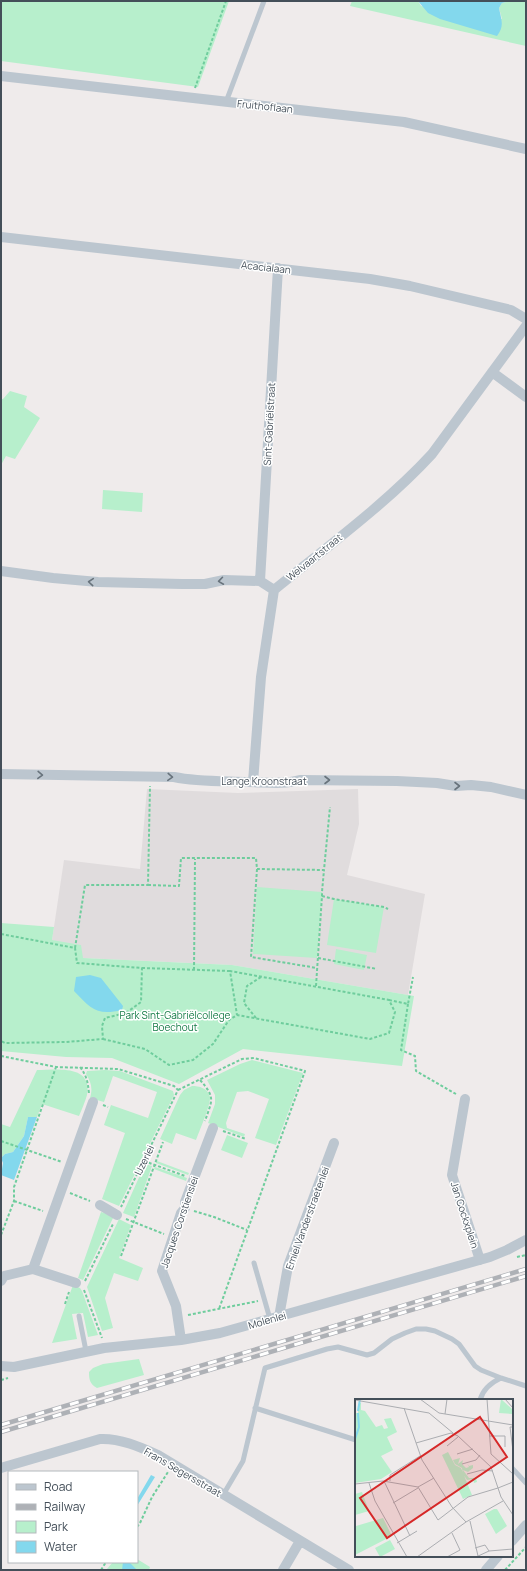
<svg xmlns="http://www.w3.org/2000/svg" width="527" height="1571" font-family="Manrope,sans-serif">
<rect width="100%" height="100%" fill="#efebeb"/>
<path fill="#e0dcdd" d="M147 789 238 793 358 789 359 824 347 875 425 894 408 995 232 965 83 958 52 940 64 860 140 869Z"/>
<path fill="#b7efcc" d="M1 1H229L198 87 1 61Z
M352 1H418L421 6 502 19 499 8 502 3 510 1H526V46L350 6Z
M10 391 27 396 24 407 40 418 15 459 6 456 1 465V399H3Z
M103 490 143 493 142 512 102 509Z
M257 887 322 892 317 958 253 954Z
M334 899 384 907 376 953 327 945Z
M1 923 54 927 52 940 81 945 83 958 232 965 414 996 402 1066 243 1049 179 1084 112 1058 66 1057 1 1051Z
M336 949 367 955 364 970 334 964Z
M252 1060 303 1073 276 1145 255 1138 269 1099 248 1091 237 1092 226 1123 227 1128 245 1134 244 1137 208 1123 215 1104V1095L207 1080 240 1064Z
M37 1070C56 1070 93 1064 87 1095 85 1102 82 1109 79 1116L42 1104 37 1117H28L24 1136 13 1152 5 1154 1 1158V1124L10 1127Z
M105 1070 120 1071 173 1091 174 1095 119 1206 102 1199 125 1133 104 1125 111 1105 148 1118 157 1092 113 1076 104 1102 90 1098C93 1088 91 1082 86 1074L87 1071Z
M192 1086C199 1086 208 1088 210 1097 211 1104 199 1132 196 1140L176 1133 172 1144 160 1139 180 1095 184 1090Z
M227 1135 248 1143 242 1158 221 1150Z
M157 1161 189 1173 188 1175 156 1163Z
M145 1164 152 1166 134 1217 123 1213Z
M155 1167 187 1178 186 1181 154 1169Z
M101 1212 114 1216 83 1280 78 1278Z
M119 1219 131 1225 119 1258 143 1268 138 1281 114 1273 105 1298 113 1328 102 1331 87 1287Z
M73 1285 80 1288 82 1291 98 1335 88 1337 83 1313 72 1314 77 1339 52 1343Z
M139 1359 144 1375 97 1388C90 1384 89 1380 89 1372L93 1368 103 1364Z
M137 1559 150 1567 149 1570H106L113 1562H137Z"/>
<path fill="#83d8ed" d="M418 1H510L502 3 499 8C501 19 505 26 497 36L440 19 428 13Z
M90 975 101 978 123 1006 122 1010C97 1016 91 1009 74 991L76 977Z
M28 1117H37L14 1180 1 1175 3 1163 1 1158 5 1154 13 1152 24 1136Z
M151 1475 155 1477 137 1506V1499Z
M123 1562H129L137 1570H122Z"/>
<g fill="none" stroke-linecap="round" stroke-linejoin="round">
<path stroke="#6fcd9d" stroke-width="2" stroke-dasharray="3 2" stroke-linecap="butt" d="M195 88 226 1
M257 869 251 957 317 968
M148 885 179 886 181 858H256L257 869 324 870 330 807
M322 896 334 899 384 907 388 909
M1 934 75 948 77 963 142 968 141 1002 126 1013 105 1018 102 1026 103 1039 66 1042 5 1043 1 1041
M75 948 85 885H148L150 786
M318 958 377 969
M142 968 230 971
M194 970 195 859
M316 986 322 896V892L324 870
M389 1000 408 1004 413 977
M408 1004 401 1050 415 1056 416 1071 456 1094
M256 1018 244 1003 247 986 261 977
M103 1039 145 1049 169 1065 193 1060 213 1044 229 1020 237 1015 370 1039 389 1033 395 1012 389 1000 230 971 237 1015
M1 1056 56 1067 118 1069 174 1086 178 1090 121 1207
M80 1067C87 1076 88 1083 89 1094
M200 1080C216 1098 212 1100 205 1121
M178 1090 242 1059 254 1058 305 1071 219 1309
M103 1105 108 1107
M223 1131 246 1139
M1 1141 62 1162
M144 1161 185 1176
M70 1193 90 1201
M14 1201 43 1211
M194 1211 214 1217 247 1230
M126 1219 164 1234
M1 1235 14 1201V1187L56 1067
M121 1256 163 1142
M517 1257 526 1255
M85 1281 113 1224
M84 1290 102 1338
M65 1304 69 1292
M188 1315 258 1301
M1 1380 8 1378
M137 1527 140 1523 152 1497 168 1472
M101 1570 106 1562
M505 1570 526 1547"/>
<path stroke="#bcc6cf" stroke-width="5" d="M226 102 264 1
M254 1263 270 1319
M79 1316 86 1351
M480 1400C483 1389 490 1383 501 1378
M255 1408 356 1440
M512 1468 526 1483
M223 1495 243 1461 265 1368 327 1349 338 1347 367 1355 374 1353 392 1339 405 1333 416 1329H426L435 1331 452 1339 459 1344 475 1366 481 1370 501 1378 526 1386"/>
<path stroke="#bcc6cf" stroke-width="10" d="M1 76 404 122 526 149
M1 237 370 279 410 286 511 310 526 319
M492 372 526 397
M1 571 53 578 98 582 182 584H205L224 580 260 581 274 590
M260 581 278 268
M274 590C327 547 387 503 432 454L526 326
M1 774 174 777C198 782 223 781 248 782 264 782 284 785 300 780L397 781 437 783 456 786 471 785 491 787 526 795
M253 782 261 677 274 590
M465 1099 452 1175 480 1260
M100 1205 117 1215
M33 1269 93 1102
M33 1269 76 1283
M1 1281 4 1276 33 1269
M279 1317 288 1266 334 1143
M181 1340 176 1306 162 1271 181 1213 185 1208V1202L213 1128
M1 1366 14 1367 104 1348 181 1340 220 1333 490 1257 507 1250 526 1240
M1 1468 100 1439C120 1438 140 1447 158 1455L349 1570
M512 1541 526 1525
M283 1570 300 1541
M486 1570 498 1556"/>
<defs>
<path id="rail" d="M1 1425 526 1269
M1 1432 526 1276"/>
</defs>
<use href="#rail" stroke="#aeb1b6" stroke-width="4.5"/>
<use href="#rail" stroke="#fff" stroke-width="3" stroke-dasharray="9" stroke-linecap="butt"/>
</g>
<defs><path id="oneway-chevron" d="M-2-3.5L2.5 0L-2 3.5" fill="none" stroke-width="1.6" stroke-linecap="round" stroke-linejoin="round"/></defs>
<g stroke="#68737c">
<use href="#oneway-chevron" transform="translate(221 581) rotate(172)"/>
<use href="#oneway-chevron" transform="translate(91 582) rotate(-175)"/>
<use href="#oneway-chevron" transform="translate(40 775) rotate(2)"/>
<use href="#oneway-chevron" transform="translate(170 777) rotate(3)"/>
<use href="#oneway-chevron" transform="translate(327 780)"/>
<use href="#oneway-chevron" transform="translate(457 786)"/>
</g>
<g text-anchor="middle" stroke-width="3" stroke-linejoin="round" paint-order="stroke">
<g font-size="10" fill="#444f59" stroke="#fff">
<text transform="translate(265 106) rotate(6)" y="4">Fruithoflaan</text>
<text transform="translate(266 267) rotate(6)" y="4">Acacialaan</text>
<text transform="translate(269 424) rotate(-87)" y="4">Sint-Gabriëlstraat</text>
<text transform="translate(314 557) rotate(-39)" y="4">Welvaartstraat</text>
<text x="264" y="785">Lange Kroonstraat</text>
<text transform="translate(144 1160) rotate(-64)" y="4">IJzerlei</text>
<text transform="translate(465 1215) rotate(72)" y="4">Jan Cockxplein</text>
<text transform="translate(307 1218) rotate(-70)" y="4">Emiel Vanderstraetenlei</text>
<text transform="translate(179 1222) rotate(-71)" y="4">Jacques Corstienslei</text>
<text transform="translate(267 1320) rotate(-16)" y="4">Molenlei</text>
<text transform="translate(183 1472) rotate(30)" y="4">Frans Segersstraat</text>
</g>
<g font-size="10" fill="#147b46" stroke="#fff">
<text x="175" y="1019">Park Sint-Gabriëlcollege<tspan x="175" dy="12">Boechout</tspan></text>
</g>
</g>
<g transform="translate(355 1399)">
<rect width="158" height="158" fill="#efebeb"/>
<path d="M146 0 157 10 158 15 144 14ZM4 4H6V11L10 12 21 28 27 26 29 30 33 29 29 20 36 19 42 33 32 38 38 51 26 57 37 73 26 80 0 84V14H3ZM93 53 100 66 106 69 117 96 108 100 87 56ZM105 59 103 65 108 61 107 65 111 69 114 68 112 64 114 67 118 66V69L113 73 108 71 114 79H121L122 83 119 84 118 80 112 81 108 75 107 69 100 65 98 61ZM7 93 14 112 0 116V95ZM139 110H142L152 127 141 135 130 115ZM28 119 37 137 0 156V125L1 127ZM35 141 40 150 25 158 20 149Z" fill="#b7efcc"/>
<path fill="none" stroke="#83d8ed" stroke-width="2" d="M3 12 5 0M0 40 4 28 3 14"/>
<path fill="none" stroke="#abadb1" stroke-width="1" d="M65 0 84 14 158 26M132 0 136 55 158 75M150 0 158 9M0 1 74 14 98 34M49 9 67 61 97 108 111 123M90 15 92 0M158 28H155L158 52M134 37H150V48M61 44 96 34 103 37 136 68 146 98 158 116M92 47 103 38M102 55 118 50M107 65 121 61 125 56M112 75 127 71 138 72M29 82 55 137M35 82V76L65 57M14 84 20 102 52 158M0 85 28 82 63 88M63 88 83 121 113 98 143 89M63 88 79 79M143 89 158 83M38 104 63 89M115 122 123 157M111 123 148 102M42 144 62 132M120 149 130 146 134 152M62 158 111 123M92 158 105 151 97 134M121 158 134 152 158 150"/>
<path fill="#d62828" fill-opacity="0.15" stroke="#d62828" stroke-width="2" d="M125 18 152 58 32 139 5 99Z"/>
<rect width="158" height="158" fill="none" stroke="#444f59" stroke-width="2"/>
</g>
<rect width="527" height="1571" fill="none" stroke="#444f59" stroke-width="4"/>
<rect x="8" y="1471" width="130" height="92" fill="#ffffff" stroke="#b4b9bd"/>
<rect x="16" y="1484" width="20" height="6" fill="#bcc6cf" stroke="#b4b9bd"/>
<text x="44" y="1491" font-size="12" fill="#444f59">Road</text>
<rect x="16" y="1504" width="20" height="6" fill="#aeb1b6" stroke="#b4b9bd"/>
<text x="44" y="1511" font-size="12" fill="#444f59">Railway</text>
<rect x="16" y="1521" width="20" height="12" fill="#b7efcc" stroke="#b4b9bd"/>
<text x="44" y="1531" font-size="12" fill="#444f59">Park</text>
<rect x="16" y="1541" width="20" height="12" fill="#83d8ed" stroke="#b4b9bd"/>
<text x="44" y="1551" font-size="12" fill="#444f59">Water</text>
</svg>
